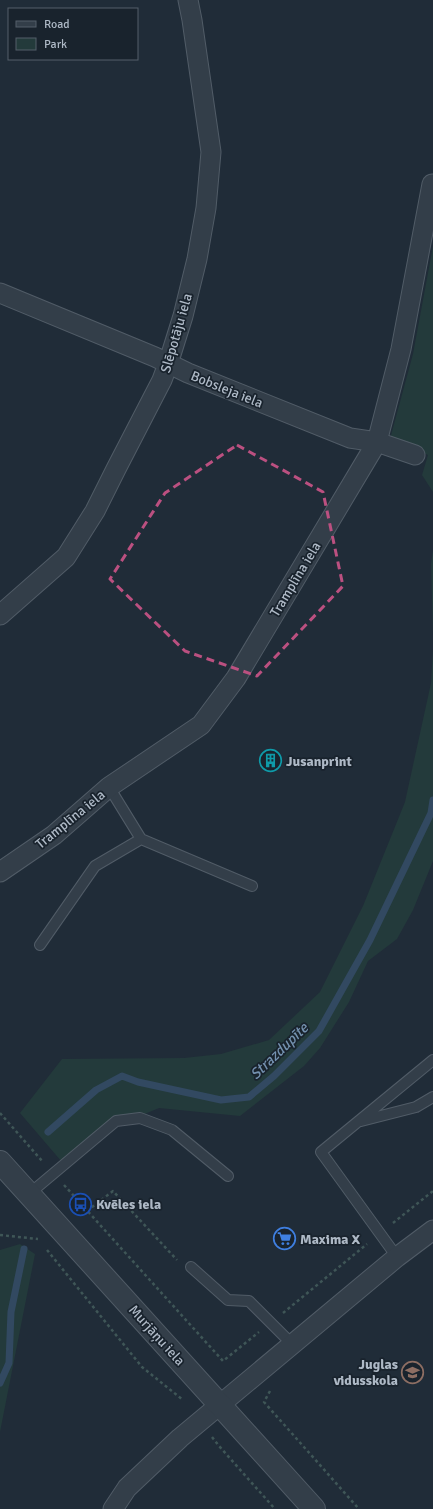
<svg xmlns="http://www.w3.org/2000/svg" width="433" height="1509" font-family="Signika,sans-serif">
<rect width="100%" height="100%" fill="#202c38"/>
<path fill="#233a3b" d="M433 246V492L422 475 428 455 390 439 413 354Z
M433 550V635L431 564Z
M433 649V861L413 910 397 939 368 961 349 1002 320 1048 304 1066 240 1116 159 1108 111 1128 62 1162 20 1113 62 1059 184 1058 221 1054 269 1040 320 992 363 906 405 802 431 683Z
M20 1244 35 1254 0 1432V1250Z"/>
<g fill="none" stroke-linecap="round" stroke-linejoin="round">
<path stroke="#324961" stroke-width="7" d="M48 1132 96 1090 122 1076 138 1082 221 1100 249 1097 274 1076 319 1031 370 940 431 813 433 800
M0 1383 9 1363 11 1312 24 1249"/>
<defs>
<path id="service" d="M109 787 141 839 252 886
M40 945 95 866 141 839
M361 1121 416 1107 433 1097
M29 1194 116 1121 140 1118 172 1130 228 1176
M397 1257 321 1152 433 1060
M191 1267 228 1300 249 1301 292 1344"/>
<path id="minor" d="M0 293 155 357 188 373 350 438 377 442 415 455
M0 615 66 557 95 511 116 469 162 380 168 364 183 316 197 259 206 208 211 152 192 20 188 0
M0 872 54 835 109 787 201 725 236 678 377 442 401 349 432 184
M113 1509 127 1488 180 1438 397 1257 433 1230"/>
<path id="tertiary" d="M0 1162 314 1509"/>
</defs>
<use href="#service" stroke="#515c67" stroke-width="12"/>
<use href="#minor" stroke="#515c67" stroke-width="21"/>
<use href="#tertiary" stroke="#515c67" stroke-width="24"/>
<path stroke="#3f5657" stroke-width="2.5" stroke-dasharray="3 3" stroke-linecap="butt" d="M0 1113 43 1162
M64 1185 223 1361 259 1332
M87 1211 113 1191 177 1260
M393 1223 433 1191
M0 1235 38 1239
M47 1250 142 1367 183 1400
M283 1313 367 1244
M270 1391 264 1402 359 1509
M212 1437 219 1446 275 1509"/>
<use href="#service" stroke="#333e49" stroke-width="10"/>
<use href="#minor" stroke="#333e49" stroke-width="19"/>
<use href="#tertiary" stroke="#333e49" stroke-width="22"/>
</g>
<path fill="none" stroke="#bb5080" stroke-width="3" stroke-dasharray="8 5" stroke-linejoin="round" d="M237 445 323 492 343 586 257 676 185 651 110 579 165 493Z"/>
<defs>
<symbol id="building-ring" viewBox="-11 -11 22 22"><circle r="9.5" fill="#19232d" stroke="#0f9aa8" stroke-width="1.5"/><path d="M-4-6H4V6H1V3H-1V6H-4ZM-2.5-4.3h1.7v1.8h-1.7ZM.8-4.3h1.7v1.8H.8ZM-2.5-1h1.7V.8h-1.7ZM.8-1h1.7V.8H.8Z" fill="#0f9aa8"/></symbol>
<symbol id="bus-ring" viewBox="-11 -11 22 22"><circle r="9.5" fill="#19232d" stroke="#1a4fb4" stroke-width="1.5"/><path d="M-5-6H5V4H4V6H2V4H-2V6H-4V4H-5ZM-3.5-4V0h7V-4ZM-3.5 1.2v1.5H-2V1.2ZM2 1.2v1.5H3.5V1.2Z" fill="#1a4fb4"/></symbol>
<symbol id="supermarket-ring" viewBox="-11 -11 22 22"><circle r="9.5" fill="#19232d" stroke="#3f7fe0" stroke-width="1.5"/><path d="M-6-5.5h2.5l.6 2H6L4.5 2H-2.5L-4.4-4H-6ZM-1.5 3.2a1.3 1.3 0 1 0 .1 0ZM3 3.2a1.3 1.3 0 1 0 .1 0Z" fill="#3f7fe0"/></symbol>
<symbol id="school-ring" viewBox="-11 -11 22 22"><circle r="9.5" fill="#19232d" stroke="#8d6e63" stroke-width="1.5"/><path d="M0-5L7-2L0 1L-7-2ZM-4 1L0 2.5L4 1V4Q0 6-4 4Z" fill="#8d6e63"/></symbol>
</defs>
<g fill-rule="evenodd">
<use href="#building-ring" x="258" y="748" width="25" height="25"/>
<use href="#bus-ring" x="68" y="1192" width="25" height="25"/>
<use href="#supermarket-ring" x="272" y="1226" width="25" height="25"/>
<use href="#school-ring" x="400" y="1360" width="25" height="25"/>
</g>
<g text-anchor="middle" stroke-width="3.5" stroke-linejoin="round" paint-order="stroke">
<g font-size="14" fill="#aeb9c6" stroke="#19232d">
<text transform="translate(176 333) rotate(-74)" y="5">Slēpotāju iela</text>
<text transform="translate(227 389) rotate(22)" y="5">Bobsleja iela</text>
<text transform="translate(295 579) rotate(-59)" y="5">Tramplīna iela</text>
<text transform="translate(70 819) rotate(-39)" y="5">Tramplīna iela</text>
<text transform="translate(157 1335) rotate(48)" y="5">Murjāņu iela</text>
</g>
<g font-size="14" font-weight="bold" fill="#aeb9c6" stroke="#19232d" text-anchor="start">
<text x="286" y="766">Jusanprint</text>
<text x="96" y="1209">Kvēles iela</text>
<text x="300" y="1244">Maxima X</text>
<text x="398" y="1369" text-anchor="end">Juglas<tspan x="398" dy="16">vidusskola</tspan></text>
</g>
<g font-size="15" font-style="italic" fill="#7491af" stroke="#19232d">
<text transform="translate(279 1051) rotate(-44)" y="5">Strazdupīte</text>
</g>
</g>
<rect x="8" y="8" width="130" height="52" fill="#19232d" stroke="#555f6a"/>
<rect x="16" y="21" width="20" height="6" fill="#333e49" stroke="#555f6a"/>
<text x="44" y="28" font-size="12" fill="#aeb9c6">Road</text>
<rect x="16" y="38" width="20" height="12" fill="#233a3b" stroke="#555f6a"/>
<text x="44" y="48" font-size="12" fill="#aeb9c6">Park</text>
</svg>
